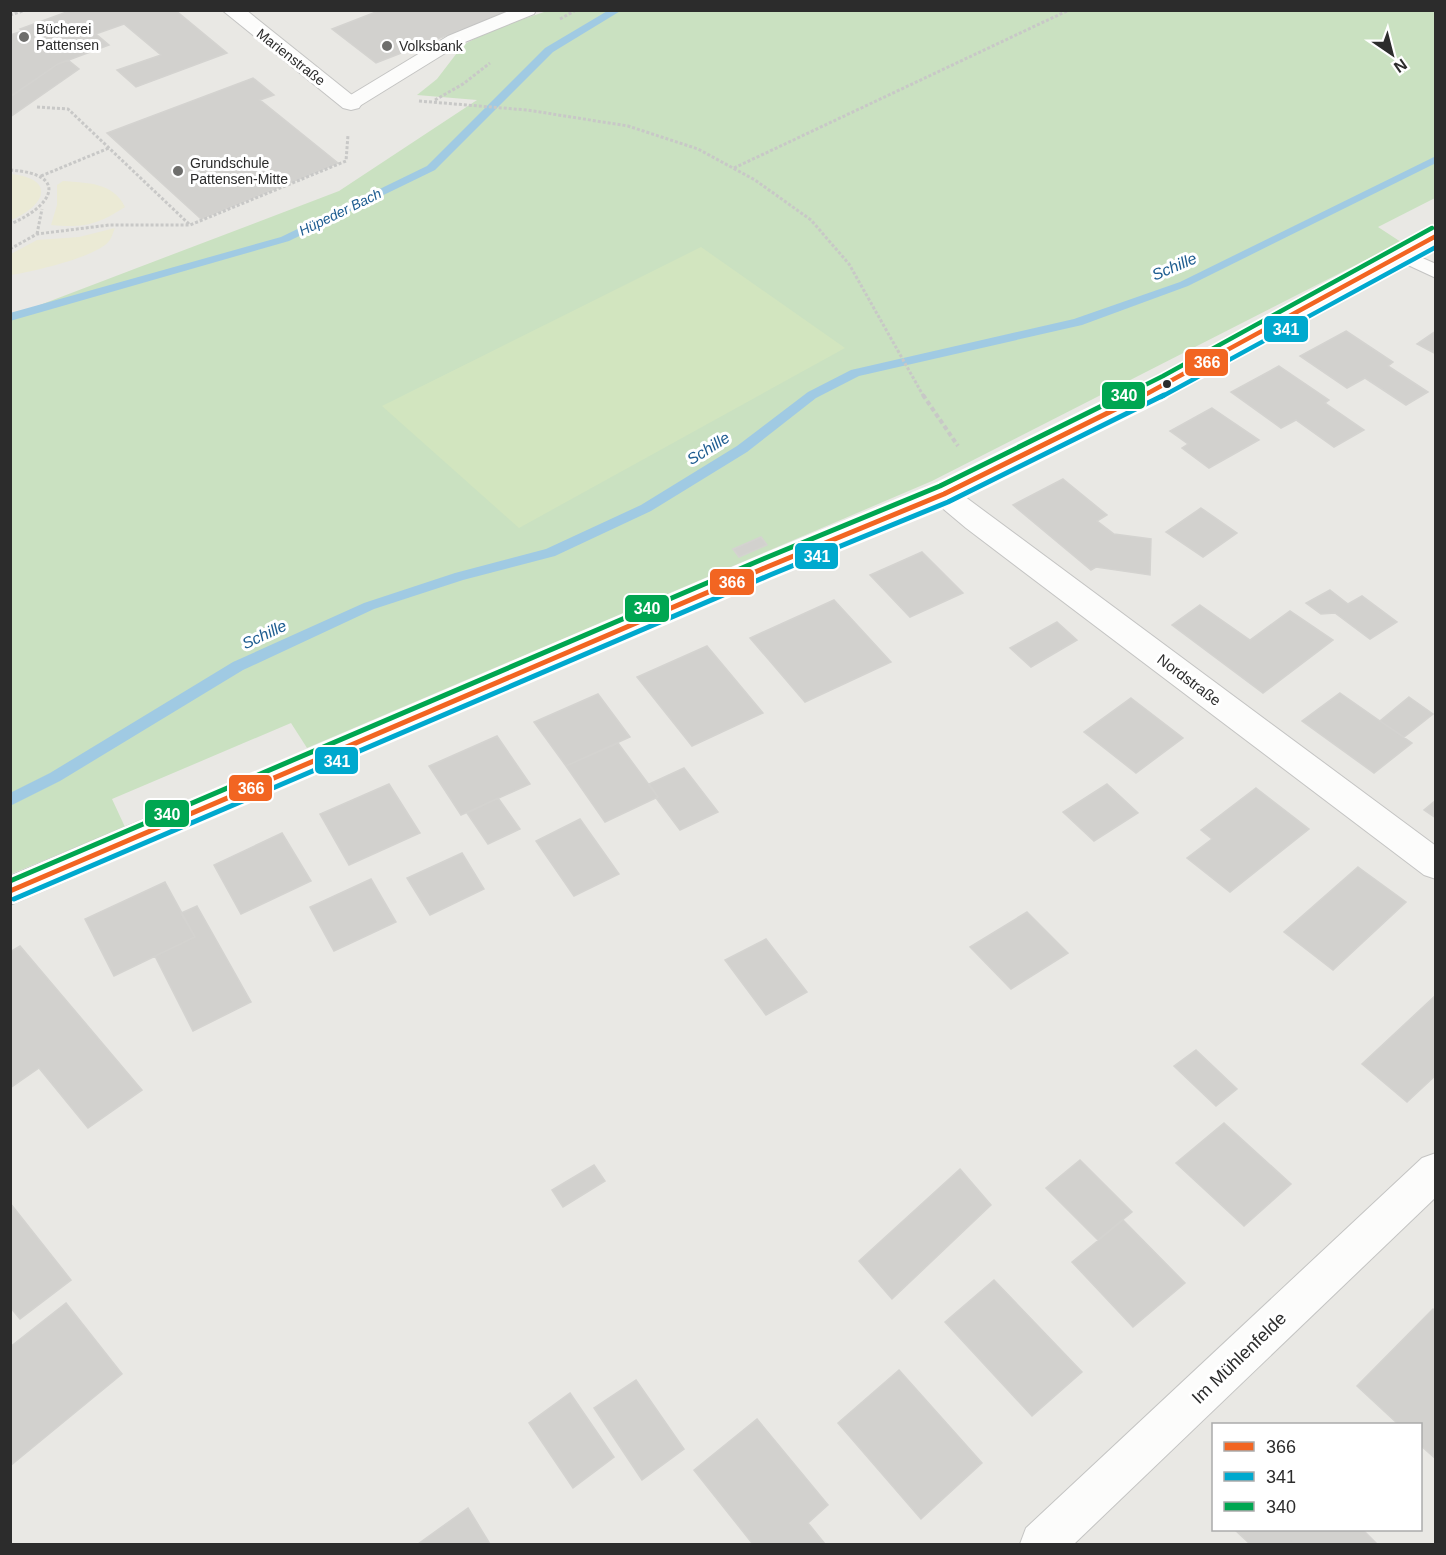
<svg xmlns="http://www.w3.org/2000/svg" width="1446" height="1555" font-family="Helvetica,sans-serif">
<rect width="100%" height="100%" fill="#e9e8e4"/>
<path fill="#cae1c1" d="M547 11H1435V198L1378 227 1401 242 932 481 307 748 291 723 112 799 125 827 11 874V316L339 191 477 100 417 95 437 79 463 45 491 30Z"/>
<path fill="#ebead5" d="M11 174C57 179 45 206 11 220Z
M63 181C87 183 113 182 125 207 97 225 84 228 51 225L57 205V185Z
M115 228C113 232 112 238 109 241 97 257 31 272 11 275V254L37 240 79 237Z"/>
<path fill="#d2e5bf" d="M701 247 845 348 519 528 382 406Z"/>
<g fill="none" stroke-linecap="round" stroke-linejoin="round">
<path fill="#a0cae3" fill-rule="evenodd" d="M609 10H622L553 52 435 170 289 241 10 321V313L281 237 427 166 545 48Z
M1436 156V163L1188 286 1082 325 859 376 816 398 747 452 651 511 555 556 463 580 374 609 243 670 60 781 10 806V793L50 773 233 662 364 603 455 573 546 549 641 505 737 446 808 392 851 370 1074 319 1180 282Z"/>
</g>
<path fill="#d2d1ce" stroke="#d4d3d0" stroke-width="1.5" d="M72 10H175L227 53 136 87 117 70 161 55 124 24 45 52 20 29Z
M381 10H512L376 63 332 29Z
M22 31 45 52 96 34 109 45 58 64 10 97V35Z
M68 60 79 69 10 117V97L58 64Z
M253 78 274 95 260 100 338 163 201 219 107 133Z
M1346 331 1393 362 1388 366 1428 392 1406 405 1365 378 1347 388 1300 356Z
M1436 331V354L1417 344Z
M1279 366 1329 400 1325 403 1364 430 1334 447 1296 420 1281 428 1231 392Z
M1212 408 1259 440 1209 468 1182 448 1188 444 1170 431Z
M1063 479 1107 515 1097 521 1114 534 1151 539 1150 575 1096 567 1091 570 1013 505Z
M1201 508 1237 533 1203 557 1166 532Z
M761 537 767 545 739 557 733 549Z
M922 552 963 593 910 617 870 575Z
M1330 590 1348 604 1362 596 1397 622 1370 639 1335 613 1321 614 1306 603Z
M834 600 891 662 805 702 750 638Z
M1200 605 1250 640 1290 611 1333 640 1263 693 1172 625Z
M1057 622 1077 640 1031 667 1010 648Z
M707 646 763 713 692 746 637 677Z
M1340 693 1380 721 1412 743 1374 773 1302 721Z
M598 694 630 737 566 766 534 722Z
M1409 697 1433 714 1404 737 1380 721Z
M1131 698 1183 738 1136 773 1084 732Z
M497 736 530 784 461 815 429 766Z
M618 743 658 797 605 822 566 766Z
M684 768 718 812 680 830 656 798 658 797 649 784Z
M389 784 420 833 349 865 320 814Z
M1107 784 1138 813 1094 841 1063 812Z
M1256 788 1309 829 1230 892 1187 858 1212 839 1201 830Z
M498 798 520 829 488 844 467 813Z
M1436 800V818L1424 810Z
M580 819 619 874 574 896 536 841Z
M282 833 311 881 241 914 214 865Z
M462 853 484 889 430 915 407 878Z
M1358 867 1406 902 1333 970 1284 932Z
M371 879 396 922 334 951 310 907Z
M165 882 195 937 114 976 85 919Z
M197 906 251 1002 193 1031 155 956 195 937 181 913Z
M1027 912 1068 953 1011 989 970 947Z
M766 939 807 992 766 1015 725 960Z
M20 946 142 1090 88 1128 39 1068 10 1088V952Z
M1436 995V1075L1407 1102 1362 1064Z
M1196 1050 1237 1089 1216 1106 1174 1066Z
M1224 1123 1291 1184 1244 1226 1176 1163Z
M1080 1160 1132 1212 1098 1240 1046 1188Z
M594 1165 605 1181 563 1207 552 1190Z
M960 1169 991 1205 892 1299 859 1261Z
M10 1203 71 1280 20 1319 10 1307Z
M1123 1220 1185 1283 1133 1327 1072 1262Z
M994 1280 1082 1372 1032 1416 945 1322Z
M66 1303 122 1374 10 1466V1347Z
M1433 1309 1436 1312V1459L1420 1445V1424H1398L1357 1386Z
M899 1370 982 1463 921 1519 838 1423Z
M636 1380 684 1449 642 1480 594 1408Z
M570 1393 614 1457 573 1488 529 1423Z
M757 1419 828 1505 808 1523 825 1544H750L752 1543 694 1470Z
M468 1508 490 1544H418Z
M1235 1530H1363L1377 1544H1250Z"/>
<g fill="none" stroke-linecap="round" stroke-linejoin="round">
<defs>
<path id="service" d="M511 10H536L534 14 460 44 358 107H344L342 103 344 99 448 36Z
M1402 249 1436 264V278L1395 259 1392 255 1395 251Z"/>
<path id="minor" d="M222 10H246L362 103 359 108 351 110 343 108Z
M1436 229V246L1177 390 964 496 1436 846V879L1424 875 966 528 941 507 778 574 10 905V876L756 560 934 487 1157 378 1427 231Z
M1436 1153V1197L1074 1544H1020L1026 1528 1422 1158Z"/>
</defs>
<use href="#service" stroke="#c4c4c3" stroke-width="2"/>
<use href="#minor" stroke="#c4c4c3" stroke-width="2"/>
<path stroke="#c8c8c7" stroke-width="3" stroke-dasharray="3 2" stroke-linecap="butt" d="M10 15 26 10
M560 19 576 10
M435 100 463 84 490 63
M419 101 527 110 628 126 698 149 755 180 811 220 849 264 924 397
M37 107 68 109 189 224
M734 168 1069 10
M10 170C71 174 52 207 10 224
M41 176 109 148
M37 234 42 209
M10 249 37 234 109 225H190L346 161 348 135"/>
<path stroke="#c8c8c7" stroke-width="4" stroke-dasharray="4.5 3" stroke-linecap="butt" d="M923 395 958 446"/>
<use href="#service" fill="#fcfcfb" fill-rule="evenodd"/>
<use href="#minor" fill="#fcfcfb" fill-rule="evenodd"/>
<defs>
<path id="bus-1-far1" d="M1141 397 1436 236"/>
<path id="bus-1" d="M10 891 767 567 944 494 1144 395"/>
<path id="bus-2-far1" d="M1161 397 1436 247"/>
<path id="bus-2" d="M14 899 770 575 948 502 1164 395"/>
<path id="bus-3-far1" d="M1121 397 1163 376 1432 228"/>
<path id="bus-3" d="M10 881 763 559 940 486 1124 395"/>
</defs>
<use href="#bus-1-far1" stroke="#fff" stroke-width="8"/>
<use href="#bus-1" stroke="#fff" stroke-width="10"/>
<use href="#bus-2-far1" stroke="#fff" stroke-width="8"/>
<use href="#bus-2" stroke="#fff" stroke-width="10"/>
<use href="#bus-3-far1" stroke="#fff" stroke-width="8"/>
<use href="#bus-3" stroke="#fff" stroke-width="10"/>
<use href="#bus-1-far1" stroke="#f26522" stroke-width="4.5"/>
<use href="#bus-1" stroke="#f26522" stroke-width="5"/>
<use href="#bus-2-far1" stroke="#00a9ce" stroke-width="4.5"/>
<use href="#bus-2" stroke="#00a9ce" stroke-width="5"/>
<use href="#bus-3-far1" stroke="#00a651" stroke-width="4.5"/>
<use href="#bus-3" stroke="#00a651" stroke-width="5"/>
</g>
<g fill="#6e6e6c" stroke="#fff" stroke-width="2">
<circle cx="24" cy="37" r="6"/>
<circle cx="387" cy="46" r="6"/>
<circle cx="178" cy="171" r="6"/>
</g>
<circle fill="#2c2c2c" stroke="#fff" stroke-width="2" cx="1167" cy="384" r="5"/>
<g text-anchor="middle" stroke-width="6" stroke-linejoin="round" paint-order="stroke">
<g font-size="14" fill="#2c2c2c" stroke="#fff" text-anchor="start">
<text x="36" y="34">Bücherei<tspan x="36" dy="16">Pattensen</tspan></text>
<text x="399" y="51">Volksbank</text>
<text x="190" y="168">Grundschule<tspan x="190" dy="16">Pattensen-Mitte</tspan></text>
</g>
<g font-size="14" fill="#2c2c2c" stroke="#fff">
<text transform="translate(291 57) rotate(38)" y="5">Marienstraße</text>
</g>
<g font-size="14" font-style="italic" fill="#1d5c90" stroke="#fff">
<text transform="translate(340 212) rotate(-26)" y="5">Hüpeder Bach</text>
</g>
<g font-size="15" fill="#2c2c2c" stroke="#fff">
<text transform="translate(1189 680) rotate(37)" y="5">Nordstraße</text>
</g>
<g font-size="16" font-style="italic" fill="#1d5c90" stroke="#fff">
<text transform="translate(1174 266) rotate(-23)" y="6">Schille</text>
<text transform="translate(708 448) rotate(-32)" y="6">Schille</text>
<text transform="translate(264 634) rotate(-25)" y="6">Schille</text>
</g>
<g font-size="18" fill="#2c2c2c" stroke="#fff">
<text transform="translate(1239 1358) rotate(-44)" y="6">Im Mühlenfelde</text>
</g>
</g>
<g stroke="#fff" stroke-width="2">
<rect x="1263" y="315" width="46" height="28" rx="6" fill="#00a9ce"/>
<rect x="1184" y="348" width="45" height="29" rx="6" fill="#f26522"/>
<rect x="1101" y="381" width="45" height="29" rx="6" fill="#00a651"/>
<rect x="794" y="542" width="45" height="28" rx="6" fill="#00a9ce"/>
<rect x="709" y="568" width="46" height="28" rx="6" fill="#f26522"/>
<rect x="624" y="594" width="46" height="29" rx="6" fill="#00a651"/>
<rect x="314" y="746" width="45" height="29" rx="6" fill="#00a9ce"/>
<rect x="228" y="774" width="45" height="28" rx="6" fill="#f26522"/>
<rect x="144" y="799" width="46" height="29" rx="6" fill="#00a651"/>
</g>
<g font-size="16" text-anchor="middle" font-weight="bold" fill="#fff">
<text x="1286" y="335">341</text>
<text x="1207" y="368">366</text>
<text x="1124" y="401">340</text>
<text x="817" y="562">341</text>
<text x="732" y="588">366</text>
<text x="647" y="614">340</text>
<text x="337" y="767">341</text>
<text x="251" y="794">366</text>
<text x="167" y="820">340</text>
</g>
<rect width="1446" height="1555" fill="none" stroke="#2c2c2c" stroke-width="24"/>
<rect x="1212" y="1423" width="210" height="108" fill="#ffffff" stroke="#ababab" stroke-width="1.5"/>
<rect x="1224" y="1442" width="30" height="9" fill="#f26522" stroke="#ababab" stroke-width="1.5"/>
<text x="1266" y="1453" font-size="18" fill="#2c2c2c">366</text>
<rect x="1224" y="1472" width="30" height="9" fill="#00a9ce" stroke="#ababab" stroke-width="1.5"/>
<text x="1266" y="1483" font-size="18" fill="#2c2c2c">341</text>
<rect x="1224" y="1502" width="30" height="9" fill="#00a651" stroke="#ababab" stroke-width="1.5"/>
<text x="1266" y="1513" font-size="18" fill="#2c2c2c">340</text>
<g transform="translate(1392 54) rotate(145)" stroke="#ffffff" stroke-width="4.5" paint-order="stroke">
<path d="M0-4.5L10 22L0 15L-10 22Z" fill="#2c2c2c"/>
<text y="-9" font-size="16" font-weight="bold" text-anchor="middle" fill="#2c2c2c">N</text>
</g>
</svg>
